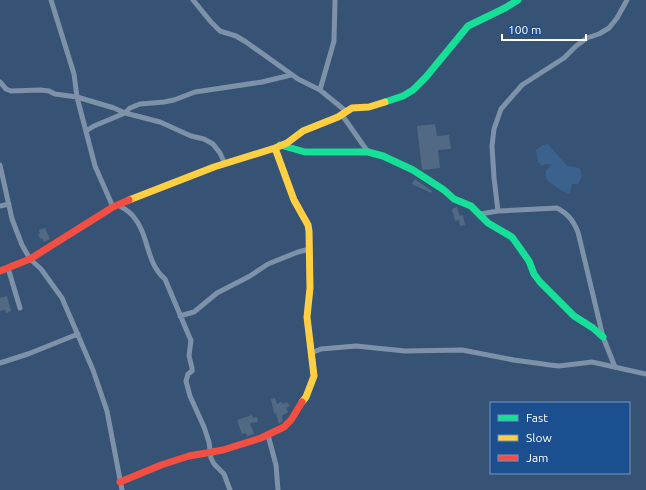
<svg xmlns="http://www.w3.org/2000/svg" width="646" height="490" font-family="Ubuntu,sans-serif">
<rect width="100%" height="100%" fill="#365274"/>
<path fill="#3b618d" d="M548 144 567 166 576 167 580 169 582 176 578 184H572L570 194C565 194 547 182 546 177 545 175 546 173 546 170L552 165 546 164 542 166 538 162 536 150 543 145Z"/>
<path fill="#526984" d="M435 124 437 136 449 135 451 149 438 150 440 168 422 170 417 126Z
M415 179 432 191 431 193 412 184Z
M457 207 460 216 463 215 465 225 460 226 459 220 455 221 452 209Z
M45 228 50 239 44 242 42 238 40 239 38 234H40L39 230Z
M7 296 11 311 6 313 5 310 0 311V298Z
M275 398 277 404 281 402 283 404 287 402 290 406 286 408 288 412 282 416 283 421 279 424 276 413 274 414 271 399Z
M252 415 253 418 257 417 258 422 250 423 254 434 247 436 246 433 242 434 237 420Z"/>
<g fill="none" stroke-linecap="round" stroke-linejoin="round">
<path stroke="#7d92a8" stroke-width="5" d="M51 0 74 74 77 97 95 166 113 207
M193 0 211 22 220 31 236 36 246 42 298 79 320 90 347 112
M0 82 6 89 11 91 40 90 49 91 55 94 77 97 114 108 125 113 160 122 191 136 204 139 213 144 220 153 225 164
M320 90 334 41 335 0
M342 115 368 152
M86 131 94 126 125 113 130 108 140 104 164 102 174 100 195 92 262 82 291 75
M0 165 12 219 22 245 30 259 41 269 62 298 93 370 107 411 122 490
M118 205C123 208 129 211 133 216 150 236 145 262 165 279L189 336 191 340 189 356 192 368V371L188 374 186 381 190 396 204 427 209 442 211 458 214 464 224 474 230 490
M0 206 9 204
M498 211 494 178 492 146 494 129 501 109 522 85 564 58 576 46 587 38 599 34 609 28 617 18 627 0
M480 214 498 211 557 208C568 214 573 220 578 232L603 337 615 367
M8 268 20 308
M180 316 194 312 217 293 250 276 268 264 298 252 310 249
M311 353 321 349 356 346 405 351 462 350 514 360 550 365 559 366 592 362 646 374
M0 363 28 354 78 334
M268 435 276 465 278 490"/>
<path stroke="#16e098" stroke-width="7" d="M385 102 403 96 413 90 426 77 468 26 505 8 518 0
M280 145 305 152H368L383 156 413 170 444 190 454 199 471 206 488 223 512 237 529 261 534 274 540 282 574 316 593 328 603 337"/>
<path stroke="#ffcf43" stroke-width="7" d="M275 148 294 200 308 225 309 231 310 288 307 317 314 376 306 397 302 402
M129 200 214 167 275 148 287 143 303 131 338 117 352 108 369 107 385 102"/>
<path stroke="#f24e42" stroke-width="7" d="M0 271 30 259 113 207 129 200
M120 482 161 465 189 456 223 450 261 438 284 427 291 420 302 402"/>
</g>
<rect x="490" y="402" width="140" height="72" fill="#1b4f8f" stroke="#7695bc"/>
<rect x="498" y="415" width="20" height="6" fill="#16e098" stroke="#7695bc"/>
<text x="526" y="422" font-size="12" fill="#ffffff">Fast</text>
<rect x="498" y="435" width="20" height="6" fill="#ffcf43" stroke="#7695bc"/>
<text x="526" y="442" font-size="12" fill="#ffffff">Slow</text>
<rect x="498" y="455" width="20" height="6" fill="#f24e42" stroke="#7695bc"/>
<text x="526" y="462" font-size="12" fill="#ffffff">Jam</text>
<path d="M502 34v6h84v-6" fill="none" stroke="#ffffff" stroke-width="2"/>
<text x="508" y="34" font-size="12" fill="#ffffff" stroke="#1b4f8f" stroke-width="3" paint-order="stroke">100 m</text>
</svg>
